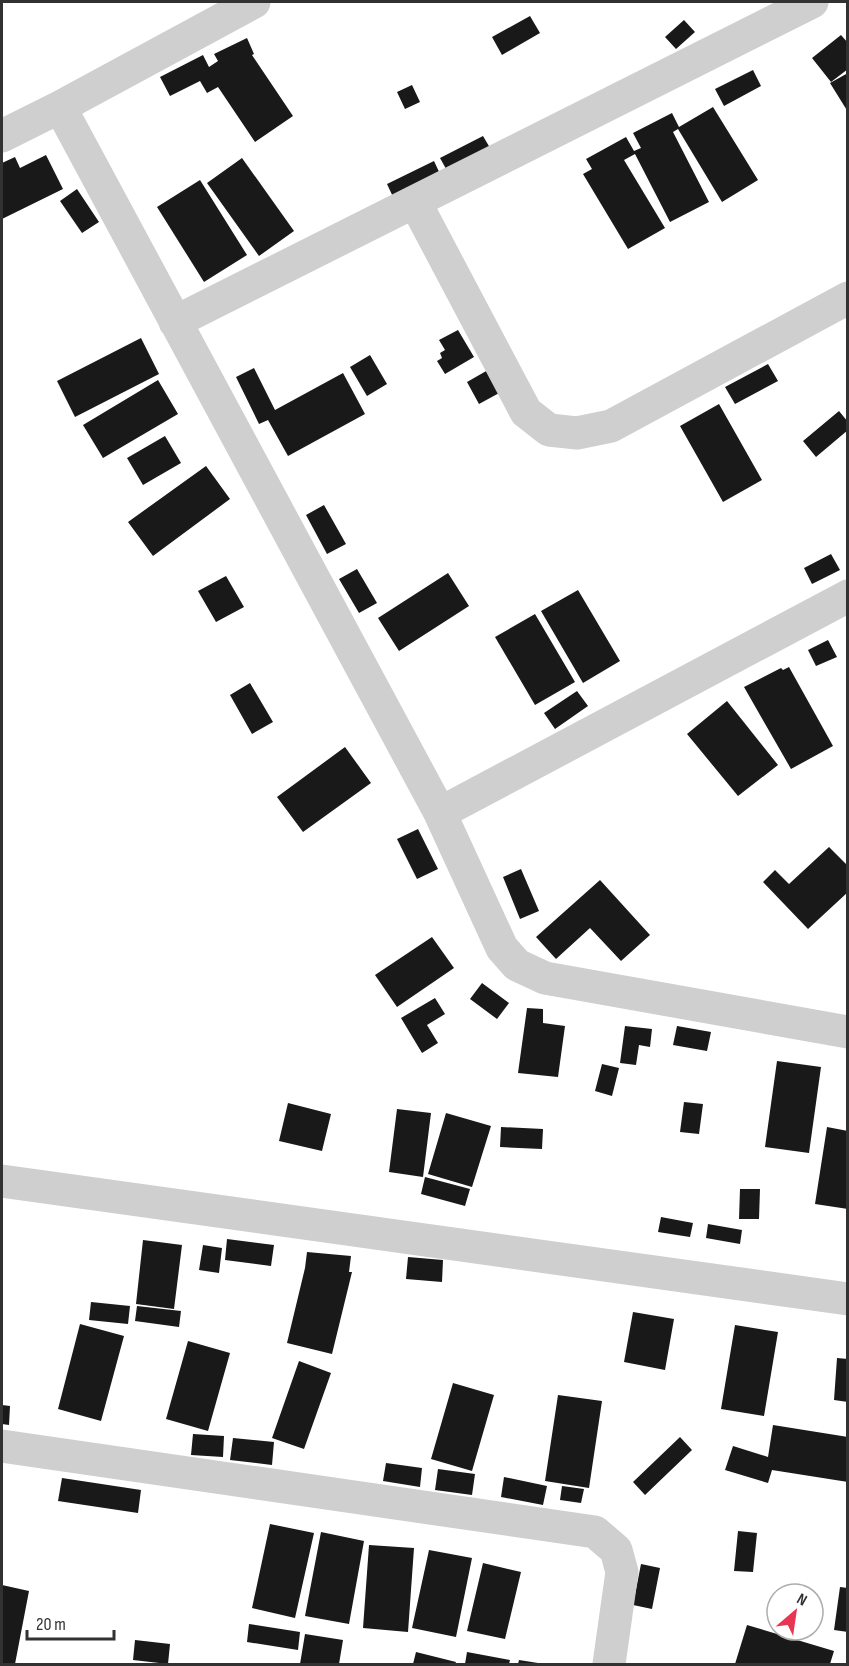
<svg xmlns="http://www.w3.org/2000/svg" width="849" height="1666" font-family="'Sofia Sans Condensed',sans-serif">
<rect width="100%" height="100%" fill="#fff"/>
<path fill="#191919" d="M530 16 540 33 502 55 492 37Z
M684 20 695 32 676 49 665 37Z
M841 35 848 43V69L831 82 812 58Z
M247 38 254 54 252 55 293 116 255 142 218 87 207 93 200 81 170 96 160 77 203 55 209 67 218 61 214 54Z
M753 70 761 86 724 106 715 89Z
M848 73V112L830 83Z
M412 85 420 102 405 109 397 92Z
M713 107 758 180 722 202 678 129 673 132 709 202 670 222 635 154 624 160 665 228 628 249 583 174 592 169 586 159 626 137 634 151 641 148 633 133 672 113 679 127Z
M483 136 493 153 450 176 440 158Z
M46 155 63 189 2 219V163L15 157 20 168Z
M242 158 294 231 259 256 207 183Z
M434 161 441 176 394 199 387 184Z
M200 180 247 255 204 282 157 207Z
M77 189 99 222 82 233 60 201Z
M458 330 474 357 445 374 437 361 442 358 440 353 445 350 439 340Z
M141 338 159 374 75 417 57 381Z
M370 355 387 384 367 396 350 367Z
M768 364 778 381 735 404 725 387Z
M254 368 275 410 343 373 365 414 288 456 268 420 259 424 236 377Z
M488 370 501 392 479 404 467 382Z
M158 380 178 414 103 458 83 425Z
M719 404 762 480 723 502 680 426Z
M839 411 848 422V430L816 457 803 441Z
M165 436 181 463 143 485 127 458Z
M206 466 230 499 153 556 128 522Z
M324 505 346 544 327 554 306 515Z
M831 554 840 570 812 584 804 568Z
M357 569 377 603 359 613 339 579Z
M448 573 469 606 399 651 378 618Z
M226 576 244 607 216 622 198 591Z
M578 590 620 661 583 683 541 611Z
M535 614 575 682 535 705 495 637Z
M828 640 837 657 816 666 808 650Z
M789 667 833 746 791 769 744 687 781 668 783 670Z
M250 683 273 722 252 734 230 695Z
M577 691 588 706 555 729 544 713Z
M727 701 778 765 738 796 687 734Z
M345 747 371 783 303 832 277 797Z
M418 829 438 869 417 879 397 839Z
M829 847 848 866V892L808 929 763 882 775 870 789 884Z
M521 869 539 911 520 919 503 877Z
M600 880 650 935 621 961 590 928 556 959 536 937Z
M432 937 454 968 397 1007 375 975Z
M482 983 509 1003 497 1019 470 999Z
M435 998 445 1014 427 1025 438 1043 422 1053 401 1018Z
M527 1008 543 1009V1023L565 1026 558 1077 518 1073Z
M625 1026 652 1029 650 1047 639 1045 636 1065 620 1063Z
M677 1026 711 1032 707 1051 673 1045Z
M777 1061 821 1067 809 1153 765 1147Z
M602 1064 619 1068 612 1096 595 1091Z
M684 1102 703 1104 699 1134 680 1132Z
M288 1103 331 1114 322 1151 279 1141Z
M397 1109 431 1113 423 1177 389 1172Z
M446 1113 491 1126 472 1187 428 1174Z
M501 1127 543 1129 542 1149 500 1147Z
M827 1127 848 1131V1209L815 1204Z
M425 1177 470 1189 465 1206 421 1194Z
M740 1189H760L759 1219H739Z
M661 1217 693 1223 690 1237 658 1232Z
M708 1224 742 1230 740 1244 706 1238Z
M227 1239 274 1245 271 1266 225 1260Z
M143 1240 182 1245 174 1309 136 1304Z
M203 1245 222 1248 219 1273 199 1270Z
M307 1252 351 1256 349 1272H352L332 1354 287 1343 305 1268Z
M408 1257 443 1260 442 1282 406 1279Z
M91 1302 130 1306 128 1324 89 1320Z
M137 1306 181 1311 179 1327 135 1321Z
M633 1312 674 1319 665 1370 624 1362Z
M80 1324 124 1336 101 1421 58 1409Z
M735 1325 778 1332 764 1416 721 1409Z
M188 1341 230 1353 208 1431 166 1419Z
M837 1358 848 1359V1402L834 1400Z
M299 1361 331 1373 304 1449 272 1438Z
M453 1383 494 1395 472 1471 431 1459Z
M558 1395 602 1401 589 1488 545 1481Z
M2 1405 10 1406 9 1425 2 1424Z
M773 1425 848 1437V1482L772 1470 768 1483 725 1470 733 1446 768 1457Z
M193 1434 224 1436 223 1457 191 1455Z
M680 1437 692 1450 645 1495 633 1482Z
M233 1438 274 1442 272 1465 230 1460Z
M386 1463 422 1468 420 1487 383 1481Z
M438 1469 475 1474 472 1495 435 1490Z
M504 1477 547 1486 543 1505 501 1497Z
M62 1478 141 1490 138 1513 58 1501Z
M562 1486 584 1489 581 1503 560 1500Z
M270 1524 314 1533 295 1618 252 1608Z
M738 1531 757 1533 753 1572 734 1571Z
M321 1532 364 1541 349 1624 305 1616Z
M369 1545 414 1548 408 1632 363 1628Z
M429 1550 472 1558 456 1637 412 1628Z
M483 1563 521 1572 505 1639 467 1631Z
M641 1564 660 1568 652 1609 633 1605Z
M2 1585 29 1591 15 1664H2Z
M840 1587 848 1588V1632L834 1630Z
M249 1624 300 1632 298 1650 247 1642Z
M747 1625 834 1651 830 1664H735Z
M305 1634 343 1640 339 1664H300Z
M135 1640 170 1644 168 1664 133 1660Z
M416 1652 456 1662 455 1664H413Z
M467 1652 510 1660 509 1664H465Z
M519 1660 538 1663V1664H518Z"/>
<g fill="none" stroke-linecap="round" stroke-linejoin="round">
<path stroke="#cfcfcf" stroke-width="33" d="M254 2 60 107 440 813 502 948 517 965 545 978 848 1032
M2 136 60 107
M415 202 526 412 549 430 577 433 611 426 848 298
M175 322 812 2
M440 813 848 596
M2 1181 848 1299
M2 1446 595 1532 616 1550 622 1572 609 1664"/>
</g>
<rect width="849" height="1666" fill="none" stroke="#323232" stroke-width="6"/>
<g transform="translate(795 1612) rotate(29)"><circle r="28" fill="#ffffff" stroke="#adadad" stroke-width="1.5"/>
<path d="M0-4.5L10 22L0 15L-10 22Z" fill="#e93554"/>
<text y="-9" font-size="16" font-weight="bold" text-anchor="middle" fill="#323232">N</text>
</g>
<path d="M27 1630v9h87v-9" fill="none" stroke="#323232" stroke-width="3"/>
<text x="36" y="1630" font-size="18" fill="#323232" stroke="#ffffff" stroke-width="4.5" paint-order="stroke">20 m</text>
</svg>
